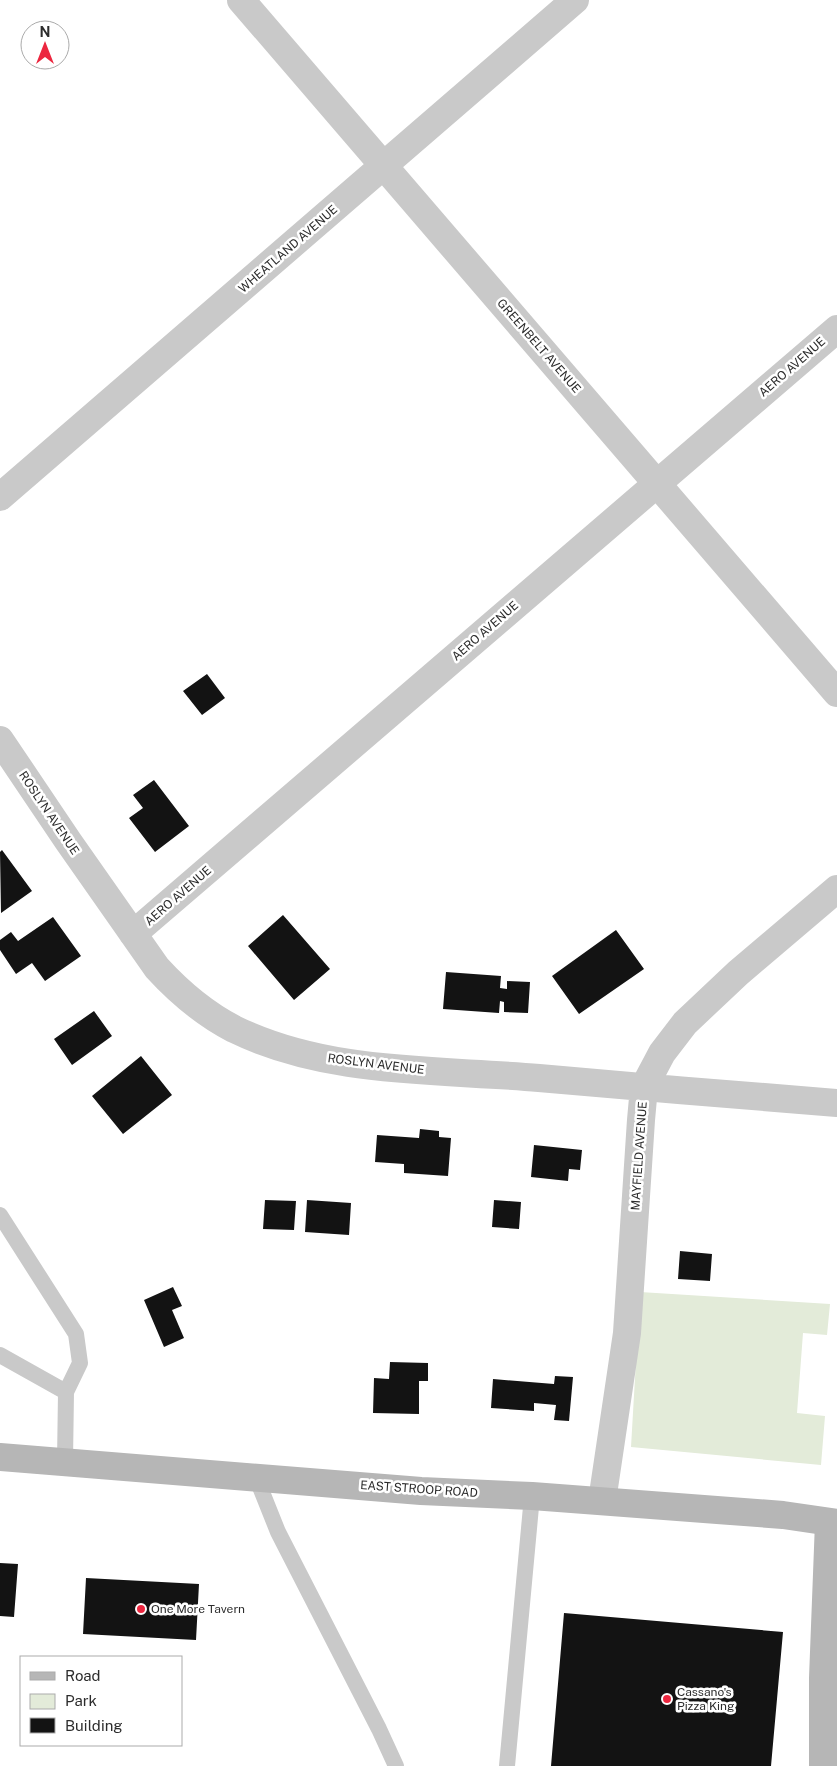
<svg xmlns="http://www.w3.org/2000/svg" width="837" height="1766" font-family="'Public Sans',sans-serif">
<rect width="100%" height="100%" fill="#fff"/>
<path fill="#e3ebd9" d="M640 1292 830 1304 827 1335 803 1333 797 1413 825 1416 821 1465 631 1447Z"/>
<path fill="#131313" d="M207 674 225 698 202 715 183 691Z
M154 780 189 826 155 852 129 818 143 808 133 795Z
M2 850 32 891 1 913 0 852Z
M283 915 330 969 294 1000 248 946Z
M53 917 81 956 45 981 32 963 16 974 0 950V940L11 932 18 941Z
M616 930 644 969 579 1014 552 976Z
M446 972 501 976 500 988 507 989V981L530 982 528 1013 504 1012V1002L500 1001 499 1013 443 1009Z
M94 1011 112 1036 72 1065 54 1039Z
M141 1056 172 1095 123 1134 92 1096Z
M420 1129 439 1131V1137L451 1138 448 1176 404 1173V1164L375 1162 377 1135 419 1138Z
M534 1145 582 1150 580 1170 569 1169 568 1181 531 1177Z
M265 1200 296 1201 294 1230 263 1229Z
M307 1200 351 1203 349 1235 305 1232Z
M494 1200 521 1202 519 1229 492 1227Z
M680 1251 712 1254 710 1281 678 1279Z
M173 1287 182 1306 172 1310 184 1338 164 1347 144 1300Z
M390 1362 428 1363V1381H419V1414L373 1413 374 1378 389 1379Z
M555 1376 573 1377 569 1421 554 1420 556 1405 534 1403V1411L491 1408 493 1379 554 1384Z
M0 1563 18 1564 14 1617 0 1616Z
M86 1578 199 1584 196 1640 83 1634Z
M564 1613 783 1632 771 1766H551Z"/>
<g fill="none" stroke-linecap="round" stroke-linejoin="round">
<path stroke="#c9c9c9" stroke-width="16" d="M0 1215 76 1334 80 1363 66 1392 65 1461
M0 1355 66 1392
M256 1477 278 1532 379 1729 396 1766
M507 1766 532 1496"/>
<path stroke="#c9c9c9" stroke-width="28" d="M241 0 837 693
M0 497 575 0
M0 740 68 841 157 968C179 992 205 1014 234 1029 328 1075 437 1069 539 1078 638 1087 738 1095 837 1103
M133 934 837 329
M602 1501 627 1333 641 1120 644 1087 662 1053 685 1023 738 973 837 889"/>
<path stroke="#b6b6b6" stroke-width="28" d="M0 1457 421 1491 532 1496 783 1515 837 1523
M823 1766V1678L829 1522"/>
</g>
<g fill="#ec263f" stroke="#fff" stroke-width="2">
<circle cx="141" cy="1609" r="5"/>
<circle cx="667" cy="1699" r="5"/>
</g>
<g text-anchor="middle" stroke-width="5" stroke-linejoin="round" paint-order="stroke">
<g font-size="12" fill="#2c2c2c" stroke="#fff">
<text transform="translate(288 249) rotate(-41)" y="4">WHEATLAND AVENUE</text>
<text transform="translate(539 346) rotate(49)" y="4">GREENBELT AVENUE</text>
<text transform="translate(792 367) rotate(-41)" y="4">AERO AVENUE</text>
<text transform="translate(485 631) rotate(-41)" y="4">AERO AVENUE</text>
<text transform="translate(49 813) rotate(56)" y="4">ROSLYN AVENUE</text>
<text transform="translate(178 896) rotate(-41)" y="4">AERO AVENUE</text>
<text transform="translate(376 1064) rotate(7)" y="4">ROSLYN AVENUE</text>
<text transform="translate(639 1156) rotate(-86)" y="4">MAYFIELD AVENUE</text>
<text transform="translate(419 1489) rotate(4)" y="4">EAST STROOP ROAD</text>
</g>
<g font-size="12" fill="#2c2c2c" stroke="#fff" text-anchor="start">
<text x="151" y="1613">One More Tavern</text>
<text x="677" y="1696">Cassano's<tspan x="677" dy="14">Pizza King</tspan></text>
</g>
</g>
<rect x="20" y="1656" width="162" height="90" fill="#ffffff" stroke="#ababab"/>
<rect x="30" y="1672" width="25" height="8" fill="#b6b6b6" stroke="#ababab"/>
<text x="65" y="1681" font-size="15" fill="#2c2c2c">Road</text>
<rect x="30" y="1694" width="25" height="15" fill="#e3ebd9" stroke="#ababab"/>
<text x="65" y="1706" font-size="15" fill="#2c2c2c">Park</text>
<rect x="30" y="1718" width="25" height="15" fill="#131313" stroke="#ababab"/>
<text x="65" y="1731" font-size="15" fill="#2c2c2c">Building</text>
<g transform="translate(45 45)"><circle r="24" fill="#ffffff" stroke="#ababab"/>
<path d="M0-4L9 19L0 12L-9 19Z" fill="#ec263f"/>
<text y="-8" font-size="14" font-weight="bold" text-anchor="middle" fill="#2c2c2c">N</text>
</g>
</svg>
